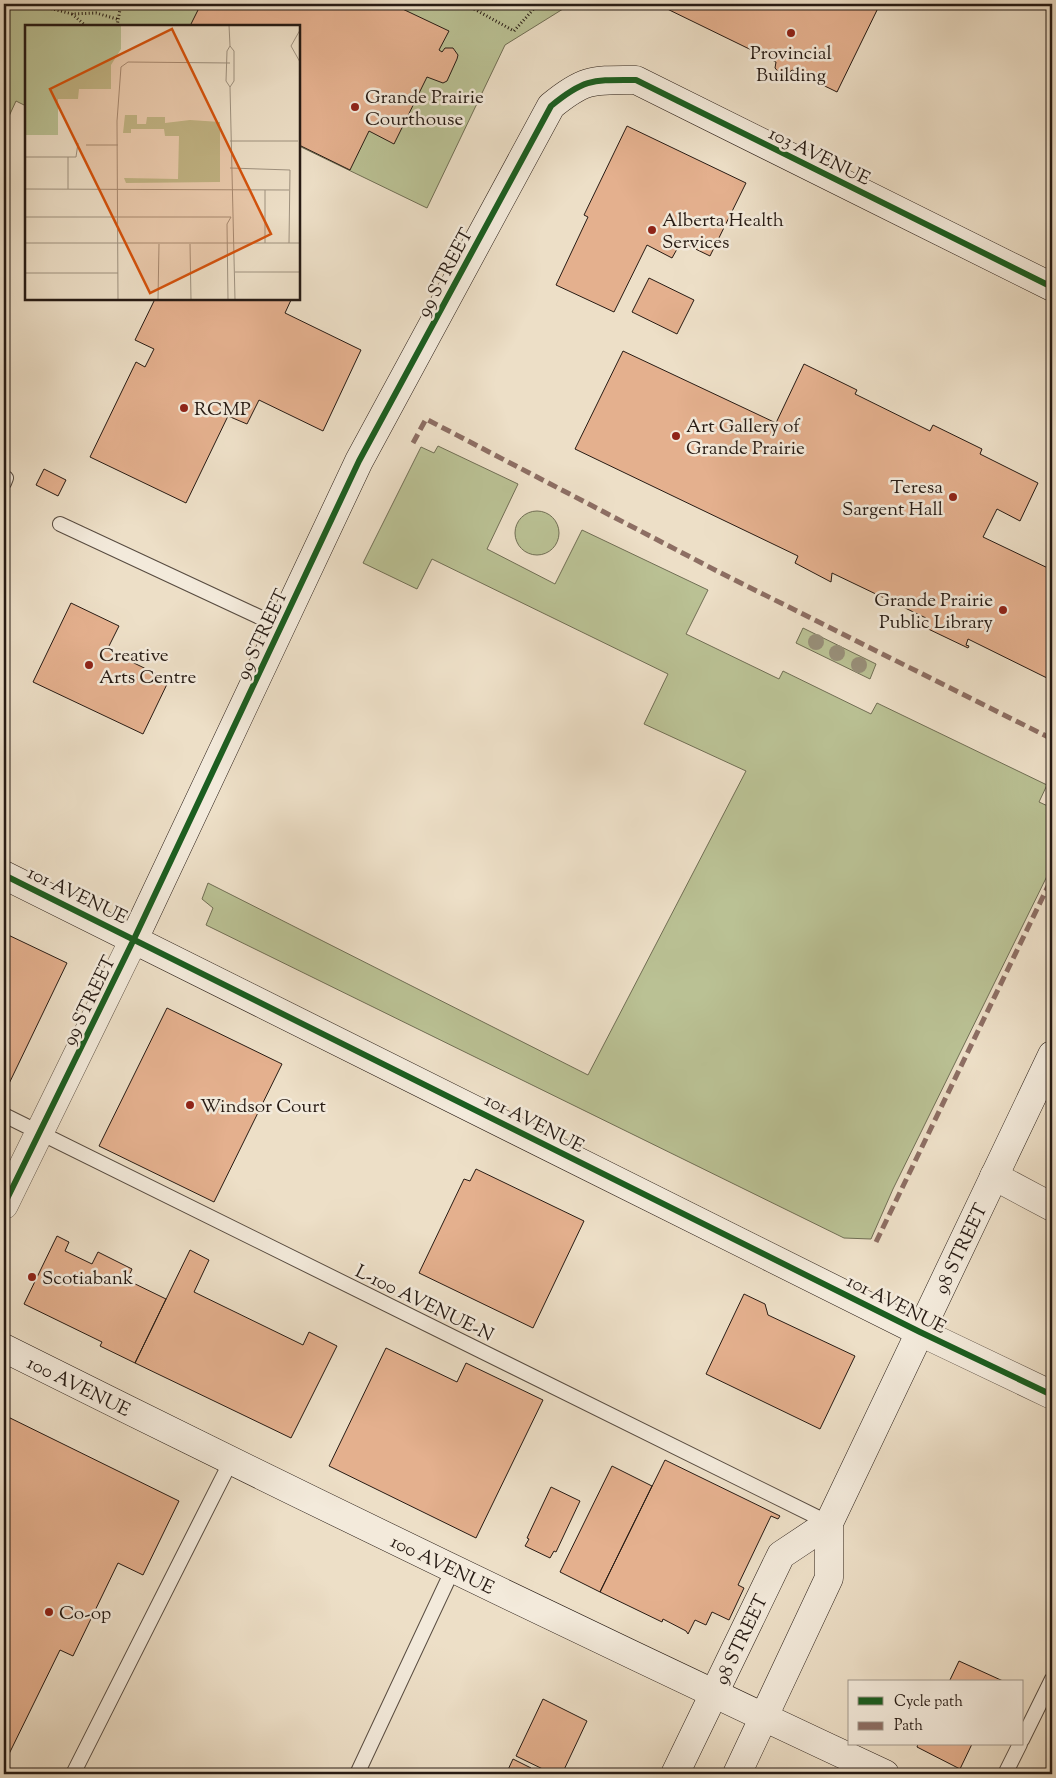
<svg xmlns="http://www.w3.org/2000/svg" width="1056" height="1778" font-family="'Sorts Mill Goudy',serif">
<rect width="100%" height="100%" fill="#eddfc7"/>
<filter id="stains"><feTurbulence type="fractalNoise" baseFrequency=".004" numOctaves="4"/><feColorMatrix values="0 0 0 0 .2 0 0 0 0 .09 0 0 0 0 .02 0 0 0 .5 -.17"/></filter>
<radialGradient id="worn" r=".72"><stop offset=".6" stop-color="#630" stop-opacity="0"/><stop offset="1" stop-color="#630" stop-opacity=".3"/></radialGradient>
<path fill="#bac194" stroke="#706e54" d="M4 4H571L505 45 427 208 299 146V26H26V106L16 101 4 127Z
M438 446 518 484 487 549 555 584 582 530 708 590 686 634 779 679 783 671 871 714 877 703 1047 785 1039 802 1052 808V866L893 1189 871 1239 844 1238 206 925 213 908 202 899 208 883 588 1075 746 771 644 724 668 674 432 559 417 589 363 563 421 447 434 453Z
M515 533a22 22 0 1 1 44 0a22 22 0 1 1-44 0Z
M803 628 876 664 870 679 796 643Z"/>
<path fill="#e4b08e" stroke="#271b14" d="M201 4H392L449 31 439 50 442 52 445 48H453L458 55 457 59 447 81 443 83 427 77 394 144 369 131 350 170 299 145V26H190Z
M657 4H880L837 92 792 70 786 75H781L775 68 776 62Z
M627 126 746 183 710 256 681 242 672 258 647 245 614 312 556 285 588 217 584 215Z
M649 278 694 300 677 334 632 312Z
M155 299H288L291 300 285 313 361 350 323 431 259 400 247 424 228 416 186 503 90 457 136 362 145 367 154 349 135 340Z
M623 351 776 423 804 364 857 390 855 394 930 431 933 425 982 449 980 454 1038 483 1020 521 997 509 983 537 1052 570V673L1049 676 1052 677 1051 680 968 639 966 645 969 646 968 648 922 626 926 618 832 573 831 582 795 563 798 556 575 449Z
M44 469 66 480 58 496 36 485Z
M71 603 119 626 107 650 169 680 143 734 33 682Z
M4 933 67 963 4 1094Z
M167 1008 282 1064 214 1202 99 1146Z
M476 1169 584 1221 533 1328 419 1273 464 1179 470 1181Z
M57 1236 69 1242 65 1251 92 1264 98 1252 132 1269 127 1280 166 1299 135 1363 100 1346 102 1342 24 1304Z
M190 1250 209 1260 194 1292 303 1345 309 1332 337 1346 291 1438 135 1363Z
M744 1294 765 1304 768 1315 855 1356 820 1429 706 1374Z
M386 1348 457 1382 466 1363 543 1400 476 1538 329 1466Z
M4 1415 179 1501 143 1575 118 1563 73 1656 60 1650 8 1756 4 1754Z
M665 1460 780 1516 778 1519 771 1516 738 1585 744 1588 729 1620 712 1612 706 1625 695 1620 688 1634 686 1631 663 1619 662 1622 600 1592Z
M612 1466 652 1486 600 1592 560 1572Z
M551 1487 580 1501 556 1552 554 1551 550 1558 525 1546 529 1539 527 1538Z
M959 1661 1003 1681 949 1682Z
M543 1699 587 1721 562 1774H553L516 1756Z
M918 1744H972L960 1769 917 1747Z
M513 1759 531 1768 529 1774H506Z"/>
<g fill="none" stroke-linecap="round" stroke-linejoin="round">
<defs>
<path id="lane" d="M4 483 6 478
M60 524 281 627
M4 1115 829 1523
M1022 1740 1052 1679
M73 1774 231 1461
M357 1774 453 1569
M1005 1774 1020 1744"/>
<path id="street" d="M994 1176 1052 1207
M4 1205 134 939
M920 1332 1052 1395"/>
<g id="secondary">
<path d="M4 875 920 1332"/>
<path d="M134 939 359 461 551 106C585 78 593 80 636 80L1052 287"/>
<path id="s1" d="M4 1348C296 1494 590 1636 885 1774"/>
<path id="s2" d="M675 1774 781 1555 829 1523"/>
<path id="s3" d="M737 1774 829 1578V1523L1052 1055"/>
</g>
</defs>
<use href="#lane" stroke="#584c41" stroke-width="16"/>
<use href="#street" stroke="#584c41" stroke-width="29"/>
<use href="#secondary" stroke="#271b14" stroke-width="29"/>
<path stroke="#271b14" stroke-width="3" stroke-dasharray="1 2.5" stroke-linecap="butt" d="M34 4 72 14 96 13 117 19
M465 4 514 31 538 4
M72 14 86 26
M117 26 121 4"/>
<use href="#lane" stroke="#f3eadb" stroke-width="14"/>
<use href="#street" stroke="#f3eadb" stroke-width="28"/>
<use href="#secondary" stroke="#f3eadb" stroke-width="28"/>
<path stroke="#8d6e63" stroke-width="5" stroke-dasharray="10 5" stroke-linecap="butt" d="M413 443 426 419 717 571 1052 739
M876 1242 1052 878"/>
<defs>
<path id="cycleway" d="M4 875 920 1332 1052 1395
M4 1205 134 939 359 461 551 106C585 78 593 80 636 80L1052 287"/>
</defs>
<use href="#cycleway" stroke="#f3eadb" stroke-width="9"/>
<use href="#cycleway" stroke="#1b5e20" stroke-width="6"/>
</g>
<g fill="#988f79">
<circle cx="816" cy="642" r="8"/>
<circle cx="837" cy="653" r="8"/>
<circle cx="859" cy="665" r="8"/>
</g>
<g fill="#8f2418" stroke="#f3eadb" stroke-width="2">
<circle cx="791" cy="33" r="5"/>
<circle cx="355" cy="107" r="5"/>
<circle cx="652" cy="230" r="5"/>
<circle cx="184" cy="408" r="5"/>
<circle cx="676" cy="436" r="5"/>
<circle cx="953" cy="497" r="5"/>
<circle cx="1003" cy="610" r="5"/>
<circle cx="89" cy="665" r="5"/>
<circle cx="190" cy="1105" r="5"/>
<circle cx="32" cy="1277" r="5"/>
<circle cx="49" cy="1612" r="5"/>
</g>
<g text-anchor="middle" stroke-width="5" stroke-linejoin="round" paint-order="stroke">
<g font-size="19" fill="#271b14" stroke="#f3eadb" text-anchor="start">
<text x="791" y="59" text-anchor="middle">Provincial<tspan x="791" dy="22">Building</tspan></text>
<text x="365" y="103">Grande Prairie<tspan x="365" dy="22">Courthouse</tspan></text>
<text x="662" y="226">Alberta Health<tspan x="662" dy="22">Services</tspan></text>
<text x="194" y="415">RCMP</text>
<text x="686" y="432">Art Gallery of<tspan x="686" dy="22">Grande Prairie</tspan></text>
<text x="943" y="493" text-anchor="end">Teresa<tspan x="943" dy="22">Sargent Hall</tspan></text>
<text x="993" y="606" text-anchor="end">Grande Prairie<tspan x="993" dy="22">Public Library</tspan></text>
<text x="99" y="661">Creative<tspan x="99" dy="22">Arts Centre</tspan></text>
<text x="200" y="1112">Windsor Court</text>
<text x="42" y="1284">Scotiabank</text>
<text x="59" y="1619">Co-op</text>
</g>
<g font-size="19" fill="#271b14" stroke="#f3eadb">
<text transform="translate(820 155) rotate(26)" y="7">103 AVENUE</text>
<text transform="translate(444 272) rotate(-62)" y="7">99 STREET</text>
<text transform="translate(261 634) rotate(-65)" y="7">99 STREET</text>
<text transform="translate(78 894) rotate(26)" y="7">101 AVENUE</text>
<text transform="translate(88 1000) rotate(-64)" y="7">99 STREET</text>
<text transform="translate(535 1122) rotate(27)" y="7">101 AVENUE</text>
<text dy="7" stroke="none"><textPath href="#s3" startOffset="576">98 STREET</textPath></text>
<text transform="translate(425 1302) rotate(26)" y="7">L-100 AVENUE-N</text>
<text transform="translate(897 1303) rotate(27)" y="7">101 AVENUE</text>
<text dy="7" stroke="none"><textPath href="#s1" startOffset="84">100 AVENUE</textPath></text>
<text dy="7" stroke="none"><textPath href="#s1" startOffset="489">100 AVENUE</textPath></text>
<text dy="7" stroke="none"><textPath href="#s2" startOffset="150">98 STREET</textPath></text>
</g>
</g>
<g transform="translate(25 25)">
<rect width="275" height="275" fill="#eddfc7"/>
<path d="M0 0H96V24L86 40V64H54L53 74H33V110H0ZM100 90H112V99H121L122 92H140V98L165 95 195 97V157L101 158 99 153 153 154 154 111H140L139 104H106V108H98Z" fill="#bac194"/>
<path fill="none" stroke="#9e917f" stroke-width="1" d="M204 0 205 21 209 26V56L205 62 210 275M275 5 266 21 275 37M205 62 201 56 202 26 205 21M205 116H273M61 120H93M0 132H51L53 118M43 132V164M205 143 265 145 264 218M0 164 264 165M0 192H206M0 218H275M240 218V165M165 219 166 275M210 247H275M0 248H93M93 275 92 96 96 42 103 37 205 38M133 275 134 219M203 275 202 199 206 192"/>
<path fill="#d5530d" fill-opacity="0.15" stroke="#d5530d" stroke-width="2.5" d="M147 4 246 209 125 268 25 64Z"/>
<rect width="275" height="275" fill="none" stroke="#271b14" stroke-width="2.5"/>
</g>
<rect width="1056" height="1778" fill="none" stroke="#eddfc7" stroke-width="20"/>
<rect x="5" y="5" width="1046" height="1768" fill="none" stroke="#271b14" stroke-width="2.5"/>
<rect x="10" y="10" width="1036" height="1758" fill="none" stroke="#271b14"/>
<rect x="848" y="1680" width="175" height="65" fill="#f3eadb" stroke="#a1978b"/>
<rect x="858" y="1697" width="25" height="8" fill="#1b5e20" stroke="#a1978b"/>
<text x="894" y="1706" font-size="15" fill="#271b14">Cycle path</text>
<rect x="858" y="1722" width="25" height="8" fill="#8d6e63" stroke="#a1978b"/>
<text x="894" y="1730" font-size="15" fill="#271b14">Path</text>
<rect width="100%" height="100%" filter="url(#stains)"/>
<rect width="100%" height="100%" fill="url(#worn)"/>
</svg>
